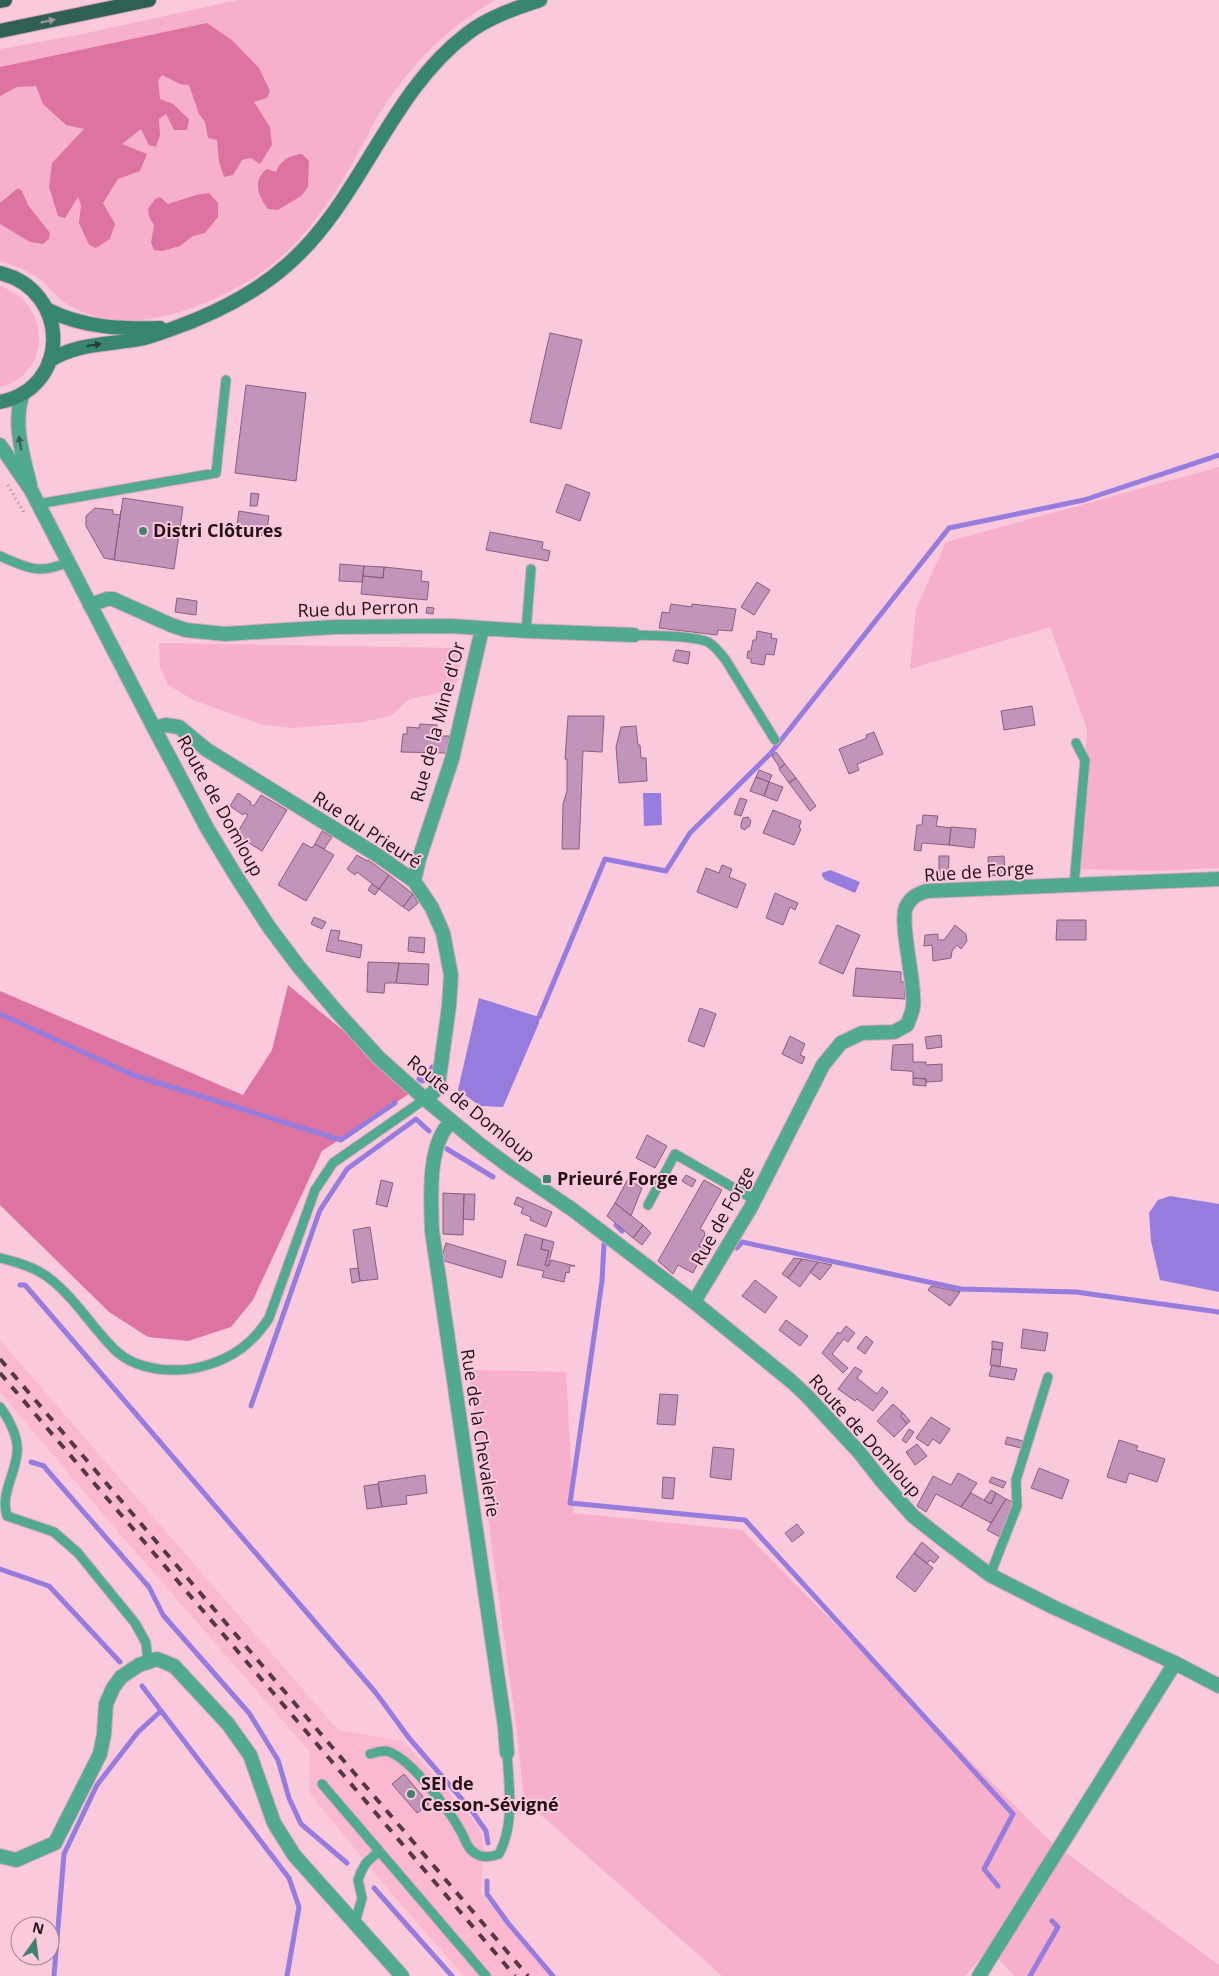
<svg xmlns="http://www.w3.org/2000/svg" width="1219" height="1976" font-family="'Open Sans',sans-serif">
<rect width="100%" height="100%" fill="#facadc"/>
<path fill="#fbb8d1" d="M0 1340 338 1730 403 1741 478 1825 484 1844 481 1893 550 1976H464L385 1886 309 1792 310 1752 113 1526 0 1392Z"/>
<path fill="#f7b0cc" d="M238 0H496C450 25 414 62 385 105 371 126 361 149 348 171 333 197 315 222 295 244 271 269 239 289 207 302 178 315 140 324 108 319 91 316 73 310 60 299 53 293 48 286 41 280 28 271 15 266 0 261V49L82 34Z
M0 286C51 302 53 374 0 387Z
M1219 467V868L1155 871 1076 869 1087 729 1050 627 910 669 916 609 946 542Z
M159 643 458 648 460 662 456 684 442 692 408 700 391 716 363 722 294 728 262 725 193 700 168 685 160 668Z
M468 1370 566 1372 574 1513 742 1530 1050 1841 1219 1965V1976H1014L989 1948 965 1976H722L524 1800 517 1733Z"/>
<path fill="#dd73a1" d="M207 23 233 41 259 68 270 91 267 98 254 102 270 127 272 145 260 164 251 158 242 160 233 175 224 177 219 162 217 140 208 138 205 122 199 114 189 85 180 84 162 75 158 81 160 99 173 104 189 119 187 130H174L166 114 159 119 160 135 156 147 149 145 141 129 122 144 147 154 140 171 118 179 103 203 115 224 110 239 96 248 89 245 79 223 81 205 78 197 65 218 58 216 49 187 52 163 84 129 66 125 43 104 36 86 17 87 0 96V67Z
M302 154 309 161 308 187 301 196 278 210 268 209C258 196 252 180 267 169L276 172C280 161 289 155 302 154Z
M18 188 22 191 28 205 50 233 49 239 43 244 30 242 0 224V203Z
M209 193 218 203V217L205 233 193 236 180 246 162 251 154 250 151 243 154 225 149 217 148 209 155 199 160 197 168 204 196 195Z
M288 985 415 1090 322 1151 253 1300 231 1327 188 1341 148 1337 109 1312 0 1205V991L243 1095 272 1050Z"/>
<path fill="#967cdd" d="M643 793H661L662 825 644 826Z
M830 870 860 882 855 893 825 880 822 876V873Z
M479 998 539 1017V1023L503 1107 480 1106 458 1090Z
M1170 1196 1219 1204V1292L1160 1280 1151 1241 1149 1213 1158 1200Z"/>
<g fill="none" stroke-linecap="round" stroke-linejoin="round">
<path stroke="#967cdd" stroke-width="5" d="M0 1014 133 1075 341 1140 395 1103
M535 1020 539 1017 605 859 666 871 690 833 770 754 949 528 1084 500 1219 455
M419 1079 422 1081 430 1078 432 1067
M447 1149 493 1177
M616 1225 622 1231
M604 1244 602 1281 570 1503 745 1520 1013 1814 984 1869 998 1886
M737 1248 742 1242 961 1289 1076 1292 1219 1312
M20 1285H25L376 1693 409 1738 472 1811 486 1831 488 1843
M251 1406 320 1210 347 1169 416 1119 429 1131
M31 1462 44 1466 47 1470 149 1587 163 1615 249 1713 278 1760 289 1798 301 1824 347 1863
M0 1569 49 1586 120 1662
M142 1686 289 1878 299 1907 287 1976
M487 1881V1894L508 1923 553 1976
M374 1888 452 1976
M54 1976 64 1854 97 1785 138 1732 161 1711
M1030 1976 1058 1927 1052 1921"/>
</g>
<path fill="#c394b9" stroke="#895e80" d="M550 333 582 340 561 429 530 422Z
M246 385 306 393 296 481 235 473Z
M566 484 590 493 580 521 556 512Z
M251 493 259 494 257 506H250Z
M123 498 183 507 174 569 114 560Z
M95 508 113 510V514L120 515 121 511 114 560 104 558 86 526V516Z
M239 511 269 516 266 536 236 532Z
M490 532 543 542 542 549 550 551 548 561 486 550Z
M340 564 364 566 362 582 339 581Z
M364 566 384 567 383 578 363 576Z
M384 567 422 571 421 581 429 582 427 600 361 594 363 576 383 578Z
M757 582 770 590 754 615 741 607Z
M177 598 197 601 196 615 175 612Z
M671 604 692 607V604L736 609 732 631 718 630 717 635 659 628 662 612 669 613Z
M427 607 434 608 433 614 426 613Z
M757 631 772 634 771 638 777 639 774 655 766 654 764 665 751 663V659L747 658 748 651H751L753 640H756Z
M676 650 690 652 688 664 673 661Z
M1032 706 1035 725 1004 730 1001 711Z
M568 716H604L602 752 583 751 579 849H562L563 804 567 791V759H565Z
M420 724 437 725V736H449L447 753 401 752 403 734H407V727L419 728Z
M636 726 638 745H640L641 758H646L647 781 619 783 616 747 621 727Z
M874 732 883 754 857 764 859 770 849 774 839 749 867 738 866 735Z
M776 752 785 764 780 768 772 756Z
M785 764 796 778 789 783 779 769Z
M759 770 772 775 769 782 756 777Z
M756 777 769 782 764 796 750 791Z
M796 778 816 806 810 811 789 783Z
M769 782 783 787 777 801 764 796Z
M238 793 251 802 250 804 254 806 261 795 287 810 262 851 236 835 248 815 244 813 243 815 230 806Z
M740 798 747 800 741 816 734 814Z
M773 810 801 821 799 828 801 829 794 845 763 833Z
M923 815 938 816 936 826 951 828 949 845 922 843 921 851 914 850 917 825H922Z
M748 817 751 821 749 827H747L745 830 741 828V824L743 818Z
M951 827 976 829 974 848 949 845Z
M322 831 332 837 324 849 315 844Z
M303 843 312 848 315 844 334 855 306 901 278 885Z
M357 855 367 861 368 860 389 875 379 889 357 872 355 875 347 869Z
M939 856H949L948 880 939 879Z
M1004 856 1005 875 989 876 988 857Z
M722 865 732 869 729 877 746 884 737 908 697 892 706 868 719 873Z
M389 875 413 894 403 907 379 889Z
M372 884 379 889 375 895 368 890Z
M775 893 798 903 795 910 790 907 783 925 766 918Z
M413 894 418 903 409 911 403 907Z
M314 917 326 922 322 929 311 924Z
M1057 920H1086V940H1056Z
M837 925 860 935 843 974 819 963Z
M955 925 966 934 967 941 961 949 957 945 952 951 951 958 933 961 932 945 924 946 925 935 938 934V940H944Z
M331 930 340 931 338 940 362 945 360 958 326 951Z
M409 937 425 938 424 953 408 951Z
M368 962 399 963 396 983H385L384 993 367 992Z
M399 963 429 964 428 985 396 983Z
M856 968 901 972V982H905V999L853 996Z
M700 1008 716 1014 704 1047 688 1041Z
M941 1035 942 1047 927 1049 925 1037Z
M790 1036 805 1044 800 1055 805 1057 802 1064 782 1054Z
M913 1044V1062H926V1065L942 1064V1081L926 1082V1079L913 1078V1072L910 1071 891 1070 893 1045Z
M913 1078 926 1079V1086L913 1085Z
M647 1135 667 1146 655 1168 636 1158Z
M686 1175 696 1180 692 1187 682 1181Z
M628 1179 642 1188 631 1216 615 1203Z
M381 1180 393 1183 387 1207 376 1204Z
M704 1180 722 1190 700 1229 704 1231 705 1235 699 1246 705 1249 693 1273 678 1265 673 1274 658 1261Z
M443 1193 464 1194 463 1235 443 1234Z
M464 1194H475L474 1220 463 1219Z
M517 1197 552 1212 546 1227 530 1220 531 1217 521 1213 523 1208 514 1204Z
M615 1203 643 1225 633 1238 607 1216Z
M643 1225 651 1233 642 1245 633 1238Z
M370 1227 378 1279 360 1281 353 1230Z
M525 1234 543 1239 541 1249 549 1251 545 1265 549 1266 551 1260 575 1266H570L569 1273 566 1272 564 1282 542 1277 544 1271 517 1265Z
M543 1239 554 1242 548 1266 545 1265 549 1251 541 1249Z
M446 1243 506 1261 502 1278 441 1260Z
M794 1258 802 1259 788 1278 782 1274Z
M802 1259 818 1262 800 1287 788 1278Z
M818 1262 832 1265 820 1280 810 1272Z
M358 1268 360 1281 352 1283 350 1269Z
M755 1280 777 1297 765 1313 742 1296Z
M931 1286 960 1292 950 1306 928 1290Z
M786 1320 808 1336 800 1346 779 1330Z
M846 1326 855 1333 848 1342 844 1339 832 1354 848 1368 843 1373 822 1353 838 1332 840 1334Z
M1023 1329 1048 1333 1045 1351 1021 1348Z
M866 1336 873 1342 865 1354 857 1348Z
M992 1341 1003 1343 1002 1350 992 1349Z
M992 1349 1002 1350 1000 1367 990 1365Z
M992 1365 1017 1369 1014 1380 989 1376Z
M855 1367 862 1371 857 1378 877 1394 882 1387 888 1392 873 1411 857 1399 855 1401 838 1389Z
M660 1394 678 1395 675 1425 657 1424Z
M893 1404 903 1413 900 1416 907 1424 894 1437 877 1421Z
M903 1413 910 1421 907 1424 900 1416Z
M931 1417 950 1429 940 1444 933 1439 928 1446 916 1438Z
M909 1429 914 1432 906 1443 902 1440Z
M1007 1437 1023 1441 1021 1448 1005 1444Z
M1119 1440 1138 1446 1136 1450 1165 1459 1157 1482 1129 1473 1126 1483 1107 1477Z
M917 1444 927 1456 915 1465 906 1452Z
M713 1447 734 1449 731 1480 710 1477Z
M1039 1468 1069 1480 1062 1499 1031 1488Z
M958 1473 977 1483 961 1507 936 1494 926 1512 917 1506 933 1476 951 1485Z
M425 1475 427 1493 406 1496 407 1504 382 1507 378 1482Z
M663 1477 675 1478 673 1499 662 1498Z
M992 1477 1006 1482 1003 1488 989 1482Z
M378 1484 382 1507 367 1509 364 1486Z
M991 1490 996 1493 991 1504 984 1500Z
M971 1493 991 1504 996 1493 1006 1499 991 1523 961 1507Z
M1006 1499 1015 1503 1000 1537 987 1530Z
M797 1524 804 1533 792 1542 785 1533Z
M922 1542 939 1557 934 1563 930 1560 927 1564 914 1553Z
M914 1553 933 1568 915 1592 896 1577Z
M404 1774 429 1804 417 1813 392 1784Z"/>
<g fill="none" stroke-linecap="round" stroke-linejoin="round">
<defs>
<path id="service" d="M38 504 216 473 226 380
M0 556C27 568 39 575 68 562
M526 631 531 569
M634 635C653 636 693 635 708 642 715 646 720 653 725 659L775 740
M1074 885 1085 760 1076 743
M648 1205 675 1154 755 1200
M0 1258C17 1262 35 1267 49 1278 75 1298 91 1326 114 1349 136 1371 175 1374 204 1366 233 1358 253 1343 269 1318L315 1190 333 1163 425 1099
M0 1407C9 1419 19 1438 17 1453 15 1476 0 1494 7 1516L54 1532 78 1553 135 1623 146 1643 148 1662
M990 1575 1017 1506 1016 1480 1048 1377
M370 1754C374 1753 380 1751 385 1751 407 1753 449 1810 460 1830 464 1836 466 1845 471 1850 479 1858 490 1858 499 1854 515 1824 509 1787 507 1753
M322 1784 486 1976
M355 1923 362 1898 358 1880 361 1872 366 1863 379 1851"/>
<path id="minor" d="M90 605 107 599H113L171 625 186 630 205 632 225 634 334 627 451 626 526 631 634 635
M154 728 166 725 179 727 207 750 377 855 414 881 432 908 443 933 451 975 449 1006 439 1079 434 1092 425 1099
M414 881 419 859 452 759 482 629
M451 1122C427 1144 431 1199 432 1231L505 1727 507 1753
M694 1302 751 1207 823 1065 841 1043 862 1033 894 1032 907 1025C909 1020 912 1013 913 1007 916 984 899 923 906 907 911 897 917 894 927 891L1219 879
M0 1856 16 1860 55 1843 100 1754 104 1734 106 1704 113 1688 121 1677 139 1665 157 1659 174 1666 228 1724 250 1755 274 1823 294 1855 402 1976
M979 1976 1175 1663"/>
<path id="tertiary" d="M23 393C12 423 23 455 30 485
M0 445 31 490 154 728 207 828 236 876 269 927 299 967 337 1012 379 1058 425 1099 478 1143 510 1167 573 1210 694 1302 791 1381 807 1396 859 1452 881 1480 913 1516 946 1542 990 1575 1053 1607 1175 1663 1219 1686"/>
<path id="secondary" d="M0 273C70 290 72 388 0 402
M48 310C84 328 122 329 160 328
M49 361C76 343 109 345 140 339 150 337 159 333 169 330 212 315 253 295 287 265 362 200 388 93 468 33 489 17 516 8 540 0"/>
<path id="trunk" d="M0 1 5 0
M0 31 149 0"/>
</defs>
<use href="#service" stroke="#d4a9b9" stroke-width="11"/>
<use href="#minor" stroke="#d4a9b9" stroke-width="16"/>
<use href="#tertiary" stroke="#d4a9b9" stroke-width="16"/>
<use href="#secondary" stroke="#d4a9b9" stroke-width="16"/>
<use href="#trunk" stroke="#d4a9b9" stroke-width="16"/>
<path stroke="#a88291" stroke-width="3" stroke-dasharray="1 4" stroke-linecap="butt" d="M8 485 25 514"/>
<use href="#service" stroke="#52a992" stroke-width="9"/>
<use href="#minor" stroke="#52a992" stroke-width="14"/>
<use href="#tertiary" stroke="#52a992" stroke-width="14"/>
<use href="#secondary" stroke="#388672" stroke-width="14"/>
<use href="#trunk" stroke="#305f53" stroke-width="14"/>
<path stroke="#543944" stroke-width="4" stroke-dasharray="9 9" stroke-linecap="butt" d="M0 1359 528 1976
M0 1373 515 1976"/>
</g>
<defs><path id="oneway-solid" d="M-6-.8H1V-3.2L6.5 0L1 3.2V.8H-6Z" transform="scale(1.25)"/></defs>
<use fill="#9f9a9e" href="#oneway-solid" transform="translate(48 21) rotate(-12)"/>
<use fill="#2c3938" href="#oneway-solid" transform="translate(94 345) rotate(-8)"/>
<use fill="#3c5c56" href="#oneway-solid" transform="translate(20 443) rotate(-100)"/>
<g fill="#418271" stroke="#facadc" stroke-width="2">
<circle cx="143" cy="531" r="5"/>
<rect x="542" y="1174" width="10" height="10" rx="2.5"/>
<circle cx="411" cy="1794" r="5"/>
</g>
<g text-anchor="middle" stroke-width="4" stroke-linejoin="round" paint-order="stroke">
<g font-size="18" font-weight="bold" fill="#251019" stroke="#facadc" text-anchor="start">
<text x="153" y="537">Distri Clôtures</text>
<text x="557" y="1185">Prieuré Forge</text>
<text x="421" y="1790">SEI de<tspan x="421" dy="21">Cesson-Sévigné</tspan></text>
</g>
<g font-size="18" fill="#251019" stroke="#facadc">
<text transform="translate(358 609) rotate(-2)" y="6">Rue du Perron</text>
<text transform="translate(438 722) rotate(-75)" y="6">Rue de la Mine d'Or</text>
<text transform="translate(220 806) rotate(61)" y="6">Route de Domloup</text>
<text transform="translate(367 830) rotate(33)" y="6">Rue du Prieuré</text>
<text transform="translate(979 872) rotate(-4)" y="6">Rue de Forge</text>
<text transform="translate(471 1109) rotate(39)" y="6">Route de Domloup</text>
<text transform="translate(723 1216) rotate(-61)" y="6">Rue de Forge</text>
<text transform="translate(480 1433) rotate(81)" y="6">Rue de la Chevalerie</text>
<text transform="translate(865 1436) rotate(48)" y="6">Route de Domloup</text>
</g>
</g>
<g transform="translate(35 1941) rotate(14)"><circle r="24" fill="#facadc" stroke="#a5808e"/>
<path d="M0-4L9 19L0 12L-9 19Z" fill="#418271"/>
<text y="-8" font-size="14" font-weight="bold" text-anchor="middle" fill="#251019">N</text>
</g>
</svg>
